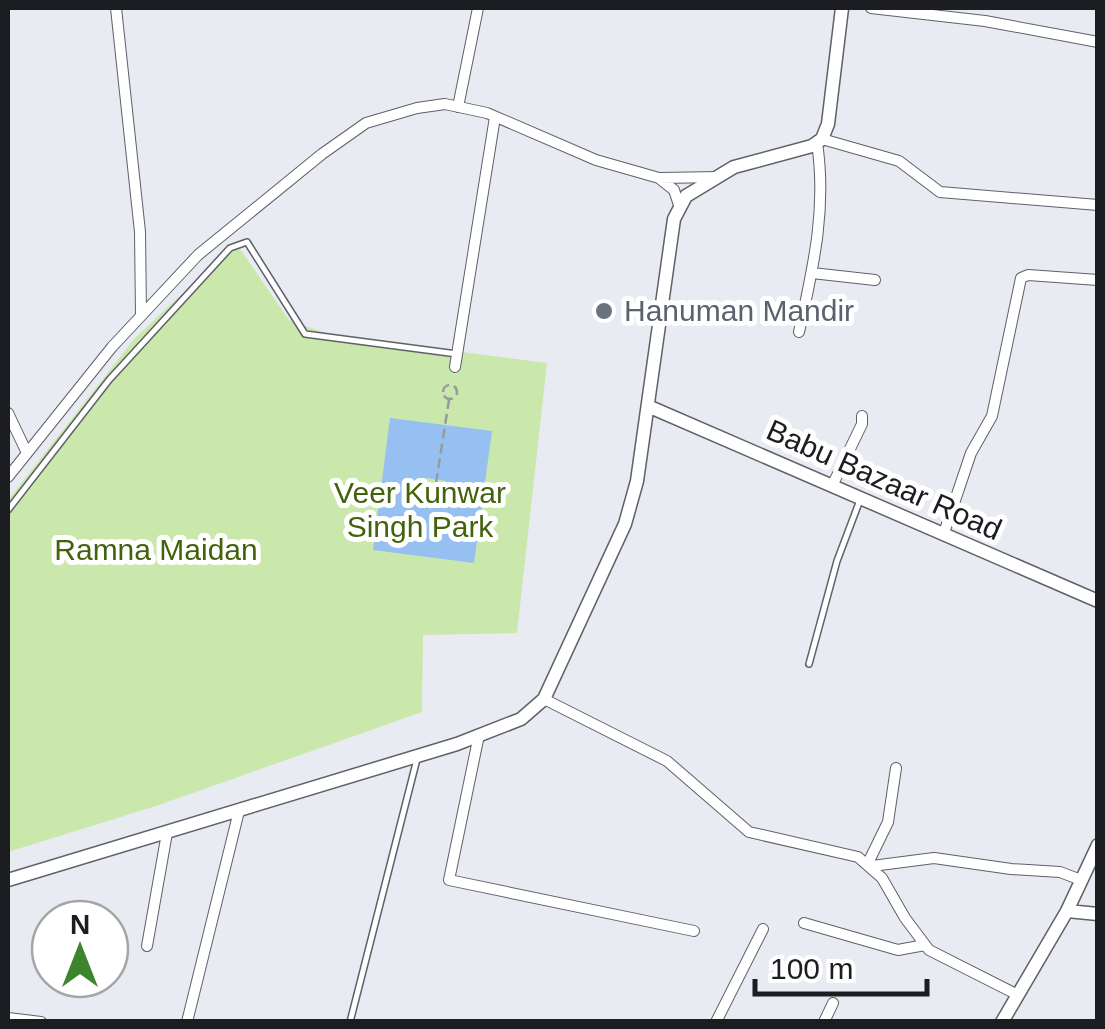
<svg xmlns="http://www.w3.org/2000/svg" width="1105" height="1029" font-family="Helvetica,sans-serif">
<rect width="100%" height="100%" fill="#e9ebf3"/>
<path fill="#cae7ac" d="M236 243 289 320 331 335 547 363 517 633 423 635 422 712 156 806 8 852V500L135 338Z"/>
<path fill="#96bff2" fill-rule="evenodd" d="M390 418 492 431 474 563 373 550ZM426 478 446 481 442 502 423 499Z"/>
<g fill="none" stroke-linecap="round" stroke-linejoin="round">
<defs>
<path id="service" d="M8 510 109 380 230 248 247 242 305 334 457 354
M809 664 837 561 860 500
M350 1022 417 759"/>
<path id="minor" d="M116 8 140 232 141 315
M871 8 985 21 1098 42
M458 107 478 8
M822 139 899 161 940 192 1098 205
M660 178 718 177
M812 273 875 280
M799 332C813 268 827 209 817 143
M455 367 495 117
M8 413 27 453
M8 477 112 347 198 255 322 154 366 123 417 108 445 104 487 113 596 160 659 178 674 190 680 208
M833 484 862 424V416
M944 533 971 453 992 416 1021 278 1028 275 1098 280
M544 699 667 761 749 832 858 857 882 878 905 918 929 950 1018 995
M479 735 449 880 694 931
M868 863 888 822 896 768
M872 866 934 858 1011 869 1060 872 1081 880
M804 923 898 950 925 945
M147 946 167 833
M8 1018 41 1022
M187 1022 239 811
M716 1022 763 929
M824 1022 833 1003"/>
<path id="tertiary" d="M650 407 1098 601
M8 880 457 744 521 719 544 699 625 524 637 481 674 219 686 196 734 167 812 146 822 139 828 124 842 8
M1067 911 1098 845
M1002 1022 1067 911 1098 914"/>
</defs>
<use href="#service" stroke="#5e6167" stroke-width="8"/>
<use href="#minor" stroke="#5e6167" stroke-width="12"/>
<use href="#tertiary" stroke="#5e6167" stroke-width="15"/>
<path stroke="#999aa0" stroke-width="2.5" stroke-dasharray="10 5" stroke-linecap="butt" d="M443 392a7 7 0 1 1 14 0a7 7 0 1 1-14 0Z
M436 483 449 400"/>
<use href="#service" stroke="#fff" stroke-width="5"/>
<use href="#minor" stroke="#fff" stroke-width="10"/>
<use href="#tertiary" stroke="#fff" stroke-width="12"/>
</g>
<circle fill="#6b7280" stroke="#fff" stroke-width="4" cx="604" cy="311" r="10"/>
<g text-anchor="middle" stroke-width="10" stroke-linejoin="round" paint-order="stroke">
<g font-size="30" fill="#5b616d" stroke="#fff" text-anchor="start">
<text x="624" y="321">Hanuman Mandir</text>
</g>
<g font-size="30" fill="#1c1d20" stroke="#fff">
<text transform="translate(884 480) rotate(24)" y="10">Babu Bazaar Road</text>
</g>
<g font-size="30" fill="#42630b" stroke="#fff">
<text x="420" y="503">Veer Kunwar<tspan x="420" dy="34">Singh Park</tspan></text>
<text x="156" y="560">Ramna Maidan</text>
</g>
</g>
<rect width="1105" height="1029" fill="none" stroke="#1c1d20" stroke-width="20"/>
<g transform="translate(80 949)"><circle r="48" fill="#ffffff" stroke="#a4a5a6" stroke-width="2.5"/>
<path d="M0-8L18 38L0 25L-18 38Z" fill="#3c852c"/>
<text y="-15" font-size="28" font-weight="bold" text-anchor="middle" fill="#1c1d20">N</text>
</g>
<path d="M755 979v15h172v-15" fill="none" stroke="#1c1d20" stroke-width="5"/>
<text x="770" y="979" font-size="30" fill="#1c1d20" stroke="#ffffff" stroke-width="8" paint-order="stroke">100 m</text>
</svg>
